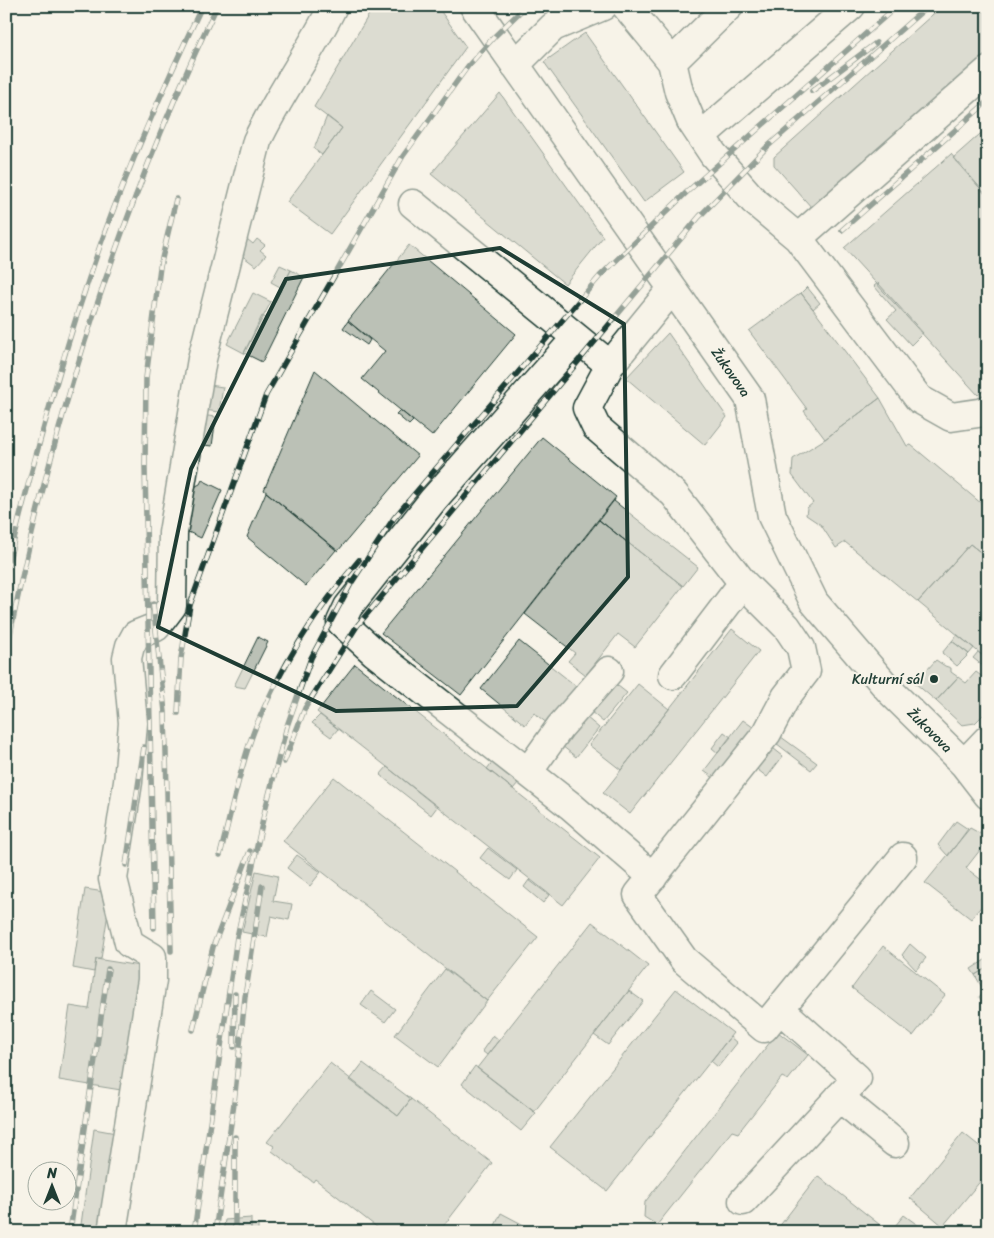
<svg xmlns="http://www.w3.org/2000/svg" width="994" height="1238" font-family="Sriracha,sans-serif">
<rect width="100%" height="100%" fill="#f7f3e8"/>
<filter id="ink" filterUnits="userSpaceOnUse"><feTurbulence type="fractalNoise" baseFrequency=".02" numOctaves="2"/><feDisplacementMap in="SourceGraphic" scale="10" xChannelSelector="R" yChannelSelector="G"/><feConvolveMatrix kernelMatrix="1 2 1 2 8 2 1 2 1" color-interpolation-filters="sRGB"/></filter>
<g filter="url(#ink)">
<path fill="#bbc1b6" stroke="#1f3d34" d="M374 6H437L466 47 330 234 287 202 342 128 314 107Z
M942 6H988V52L812 208 774 165V157Z
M585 33 684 172 644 202 544 62Z
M500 93 603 237 565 284 431 174Z
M327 116 342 128 322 155 314 149Z
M988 127V197L953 158Z
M951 154 988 197V387L978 395 844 248Z
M247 239 253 244 257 239 265 245 260 250 266 255 256 266 237 252Z
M409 245 516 334 432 436 362 379 385 351 348 321Z
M280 265 291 270 282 288 271 282Z
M291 270 304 277 262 362 244 353 262 316 266 318Z
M878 283 923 333 911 345 887 319 896 311 874 286Z
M807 287 820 303 813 309 801 293Z
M253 293 271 302 244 353 227 344Z
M801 293 880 398 825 439 804 411 807 409 749 331Z
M348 321 370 340 367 345 343 328Z
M668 333 727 417 705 445 626 378Z
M315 370 418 456 338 551 264 490Z
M209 385 223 387 219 412 204 410Z
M880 398 907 446 911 445 988 509V558L970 544 918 602 845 542 836 548 821 525 806 515 807 508 813 503 792 475 793 459 825 439Z
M400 410 413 421 409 425 396 414Z
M200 415 216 417 212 446 195 444Z
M542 437 616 497 461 695 381 633Z
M202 480 222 490 201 538 182 529 196 486 200 484Z
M266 492 336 550 306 586 247 537Z
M615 499 614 501 698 567 683 586 599 520Z
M599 520 683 586 635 647 618 634 586 675 568 661 575 653 525 614Z
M970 544 988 558V660L918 602Z
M732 629 759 651 630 814 603 793Z
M957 635 974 648 969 654 952 641Z
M258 637 268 642 245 688 234 686Z
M519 641 576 686 548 724 534 713 525 725 481 689Z
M952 641 969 654 957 666 942 653Z
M978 652 988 660V670L973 658Z
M936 660 945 666 951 668V672L958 677 936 701 915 683Z
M355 664 600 858 563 905 317 712Z
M976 672 988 681V710L975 723 962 725 936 701 958 677 966 683Z
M613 682 627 693 603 722 590 711Z
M638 684 669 709 621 770 589 745Z
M320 715 338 729 331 737 312 723Z
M586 717 599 728 576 757 562 746Z
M743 720 757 730 718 781 704 771Z
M724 732 731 737 718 753 712 748Z
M777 734 817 763 811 770 772 740Z
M769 745 783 756 767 777 753 766Z
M493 761 519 782 513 789 487 769Z
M387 767 437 807 431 815 380 775Z
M334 777 538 937 487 1001 283 841Z
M956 821 968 829 948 856 938 845Z
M970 828 983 835 984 845 966 868 988 885V898L971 919 925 883Z
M488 848 517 870 510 880 480 858Z
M297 855 321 872 310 886 287 868Z
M256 871 278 876 273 901 292 904 289 920 271 916 267 937 242 932Z
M529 880 549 895 543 903 524 887Z
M85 889 111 893 101 959H96L94 972 73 968Z
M592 922 648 966 534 1112 477 1068Z
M910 944 926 958 916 970 902 955Z
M883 946 945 995 913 1036 852 988Z
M988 958V967L975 975 971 969Z
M96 959 140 966 121 1090 59 1080 70 1006 89 1009Z
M988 967V1004L985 1005 979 997 984 991 975 975Z
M445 969 487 1001 438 1067 395 1035Z
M676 989 733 1033 607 1191 550 1147Z
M371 991 395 1009 385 1022 361 1005Z
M629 991 643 1001 608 1045 594 1035Z
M778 1032 808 1055 788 1080 782 1077 738 1133 732 1131 657 1225 644 1217 645 1202Z
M493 1035 499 1040 487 1055 482 1051Z
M730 1037 737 1043 718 1067 711 1061Z
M330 1063 398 1116 411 1099 492 1163 439 1232H383L315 1179 313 1182 272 1151 274 1146 267 1142Z
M363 1063 411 1099 398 1116 350 1080Z
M475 1066 536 1113 521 1131 462 1084Z
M94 1129 116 1133 102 1232H80Z
M963 1133 988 1153V1172L943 1226 910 1198Z
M818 1176 889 1232H775Z
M501 1213 537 1232H492Z
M904 1215 919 1226 915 1232H890Z
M251 1218V1232H223L225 1220Z
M251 1224 258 1225V1232H251Z"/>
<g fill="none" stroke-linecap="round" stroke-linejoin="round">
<defs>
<path id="minor" d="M474 6 750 399 772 516 814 602 890 691 964 764 988 795
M626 6 672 62
M729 6 672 62 679 92 691 121 713 154 754 201 798 238 919 399 951 417 985 412 988 409
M515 65 553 27 603 6
M701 136 851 6
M413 204 610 365 672 289
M798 238 988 71
M576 338 433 500 348 607 341 622 374 652 571 806 653 877
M610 365 587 408 596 427 674 494 743 583 787 627 801 648 806 671 786 697 767 733 638 895 684 960 764 1028 903 857
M673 675 743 583
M964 764 988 739
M528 772 560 727 609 671
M839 1097 895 1143
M743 1201 857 1078 780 1009
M112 1232 152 980V957L129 943 113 879 128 782 133 723 127 658 130 646 136 635 156 627 172 606 173 533 202 359 257 141C279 94 310 53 333 6"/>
</defs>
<use href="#minor" stroke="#1f3d34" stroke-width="31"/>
<use href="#minor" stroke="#f7f3e8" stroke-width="28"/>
<defs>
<path id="rail" d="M812 91 876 43
M842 230 988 101
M6 572C34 458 65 343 105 232 133 155 167 80 202 6
M153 604 165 712 171 951
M6 655C49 430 118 214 217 6
M178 713 181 658 190 605 266 395 403 156 468 66 495 36 526 6
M284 762 305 708 357 626 699 217 767 147 928 6
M220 855C231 814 239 770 254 731 279 670 316 610 359 560
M126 865 144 747
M154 928 145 467 146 378 160 267 176 199
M193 1030 213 947 250 851
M234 1047 235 994
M235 1137V1232
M70 1232 108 969
M194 1232 237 937 265 810 287 726 311 658 352 582 394 518 600 276 688 191 897 6
M215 1232 234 1103 245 997 262 886"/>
</defs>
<use href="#rail" stroke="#1f3d34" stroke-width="5.5"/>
<use href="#rail" stroke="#f7f3e8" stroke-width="4" stroke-dasharray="11" stroke-linecap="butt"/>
</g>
</g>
<path d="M0 0H994V1238H0ZM500 248 624 324 628 577 517 706 336 711 158 627 191 469 286 279Z" fill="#f7f3e8" fill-opacity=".55" fill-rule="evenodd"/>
<path fill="none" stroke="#1f3d34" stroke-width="4" stroke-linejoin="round" d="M500 248 624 324 628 577 517 706 336 711 158 627 191 469 286 279Z"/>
<circle fill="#1f3d34" stroke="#f7f3e8" stroke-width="2" cx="934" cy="679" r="5"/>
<g text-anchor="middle" stroke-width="4" stroke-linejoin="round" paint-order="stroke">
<g font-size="14" fill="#1f3d34" stroke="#f7f3e8">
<text transform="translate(731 372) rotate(55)" y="5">Žukovova</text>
<text transform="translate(930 730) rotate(45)" y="5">Žukovova</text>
</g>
<g font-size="14" fill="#1f3d34" stroke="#f7f3e8" text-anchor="end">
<text x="924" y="684">Kulturní sál</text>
</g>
</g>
<rect width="994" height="1238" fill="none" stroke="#f7f3e8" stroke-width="25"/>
<rect x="12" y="12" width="969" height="1213" fill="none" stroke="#1f3d34" stroke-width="2" filter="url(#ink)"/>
<g transform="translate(52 1186)"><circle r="24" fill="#f7f3e8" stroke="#a1aaa0"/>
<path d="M0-4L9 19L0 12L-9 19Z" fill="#1f3d34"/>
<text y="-8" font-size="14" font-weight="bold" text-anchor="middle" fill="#1f3d34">N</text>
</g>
</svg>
